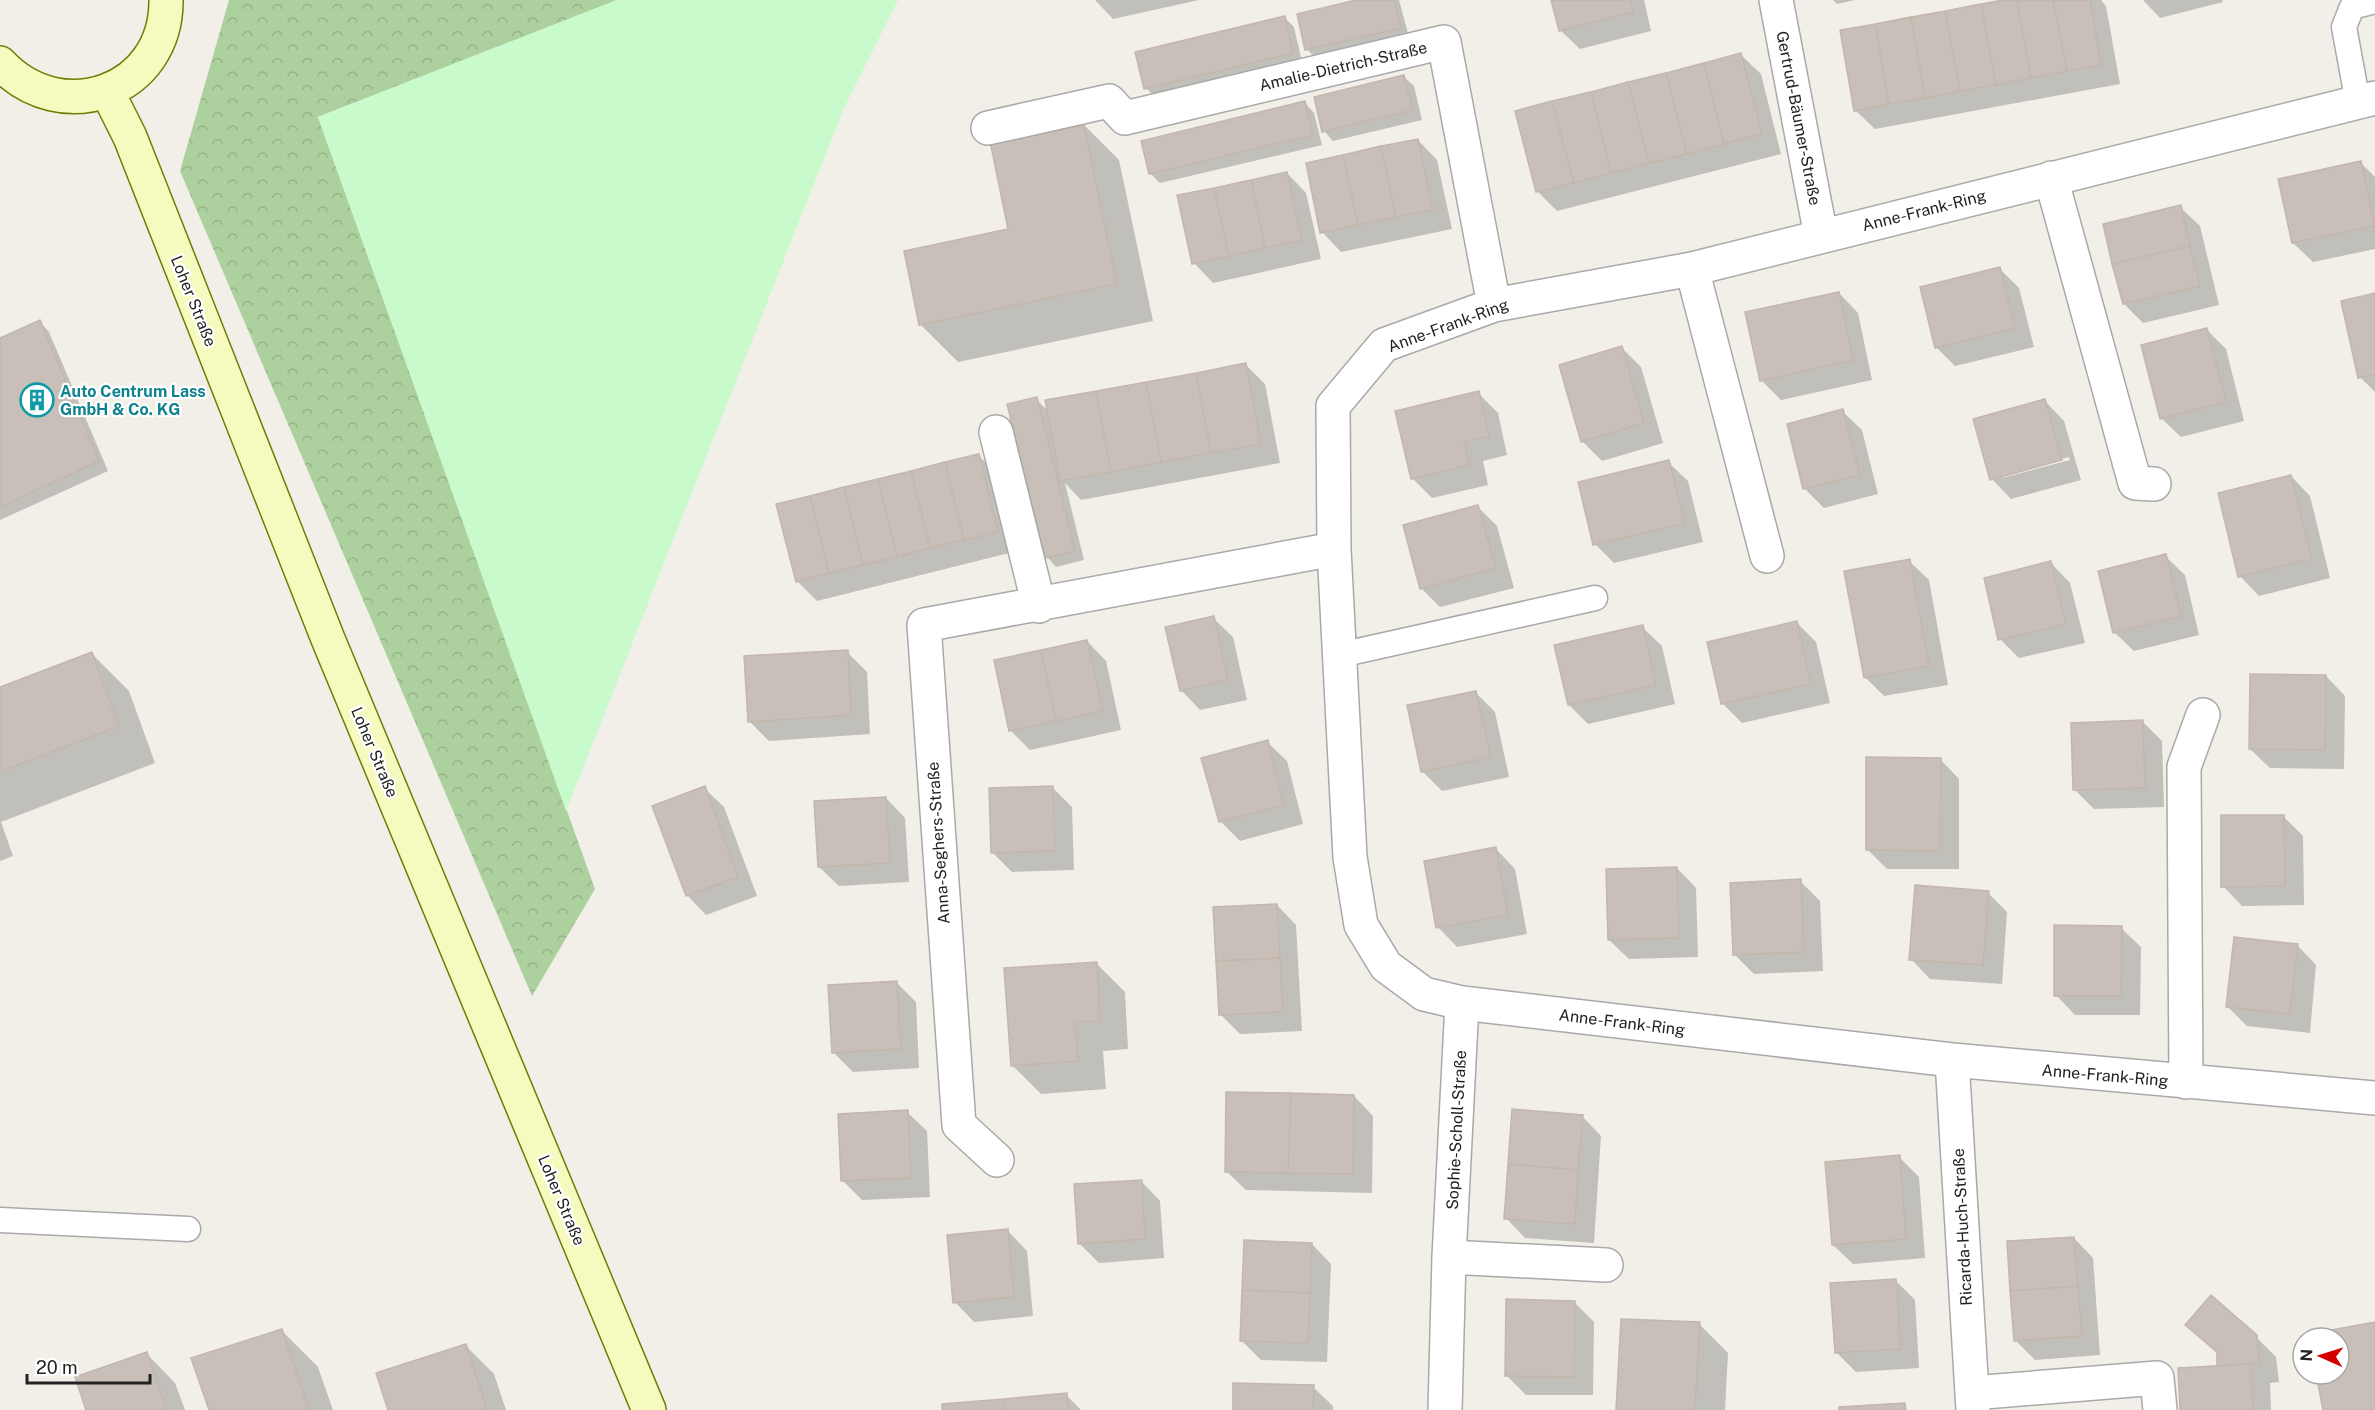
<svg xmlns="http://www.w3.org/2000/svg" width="2375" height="1410" font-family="'Public Sans',sans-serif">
<defs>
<pattern id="forest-crowns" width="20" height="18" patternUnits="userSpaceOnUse" patternTransform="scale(1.5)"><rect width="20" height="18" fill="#add19e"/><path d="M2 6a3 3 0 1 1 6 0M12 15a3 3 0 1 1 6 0" fill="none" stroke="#95b388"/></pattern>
</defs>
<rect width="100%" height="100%" fill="#f2efe9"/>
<path fill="url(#forest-crowns)" d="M229 0H617L318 117 595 889 532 996 180 171Z"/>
<path fill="#c8facc" d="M617 0H898L844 108 566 811 318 117Z"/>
<path fill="#0003" fill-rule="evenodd" d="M1095 0H1199L1113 19Z
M1362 0H1399L1409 37 1316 59 1307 49Z
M1553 0H1644L1651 31 1580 49 1560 30Z
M1833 0H1855L1837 4Z
M2011 0H2101L2106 6 2120 84 1875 129 1855 110Z
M2143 0H2222L2223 2 2160 18Z
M1285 18 1294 27 1302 62 1155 97 1146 88Z
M1741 55 1761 74 1781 154 1557 211 1537 191Z
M1404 77 1414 86 1422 120 1333 141 1324 131Z
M1305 103 1314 113 1322 145 1160 183 1150 173Z
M1082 123 1119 160 1153 321 958 362 921 325 906 252 1010 230Z
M1418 140 1437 160 1452 229 1341 252 1322 232Z
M2361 163 2375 177V249L2313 262 2293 243Z
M1287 173 1306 193 1321 259 1213 283 1194 263Z
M2180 207 2200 226 2219 305 2143 323 2124 304Z
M2000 269 2019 288 2034 347 1955 366 1936 347Z
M1839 293 1858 313 1872 380 1781 400 1761 380Z
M2375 295V392L2360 377Z
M40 322 49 332 108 471 0 520V340Z
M2206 329 2226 349 2244 421 2181 437 2161 418Z
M1622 348 1641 367 1663 443 1602 461 1582 441Z
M1246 365 1265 384 1280 463 1081 500 1065 483 1084 560 1056 567 1047 557 1036 399 1049 412Z
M1478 393 1498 413 1507 455 1483 461 1488 485 1432 498 1412 478Z
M2045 401 2064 421 2081 480 2011 499 1992 479ZM2069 457 2070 460 2002 478V475Z
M1842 411 1862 430 1878 494 1824 508 1805 489Z
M978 455 998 475 1017 551 817 601 797 581Z
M1668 462 1688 481 1703 542 1614 563 1595 544Z
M2291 476 2310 496 2330 578 2259 596 2240 576Z
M1478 507 1497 526 1514 588 1440 607 1421 588Z
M2165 556 2185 575 2199 635 2134 651 2114 632Z
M1909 561 1929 580 1948 685 1884 696 1865 677Z
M2051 563 2070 583 2085 643 2019 658 2000 639Z
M1213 618 1233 637 1247 700 1200 710 1181 690Z
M1797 623 1816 642 1830 703 1742 723 1722 703Z
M1642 627 1662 646 1675 704 1588 724 1569 705Z
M1087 641 1106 661 1121 730 1030 750 1011 731 996 661Z
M847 652 867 672 870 734 769 741 749 721Z
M92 654 129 691 155 763 1 822 13 856 0 861V688Z
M2326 676 2345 696 2344 769 2270 768 2250 749Z
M1476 693 1495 712 1509 777 1442 791 1422 771Z
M2142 721 2162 741 2164 807 2094 809 2075 790Z
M1267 742 1287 761 1303 824 1240 841 1220 821Z
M1940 759 1959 779V869H1887L1867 849Z
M1052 787 1072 807 1074 870 1012 872 992 852Z
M704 788 724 807 757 896 706 915 687 895Z
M886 798 905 818 909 882 839 886 819 867Z
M2283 816 2303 836 2304 905 2242 906 2223 886Z
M1496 849 1515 869 1527 934 1457 947 1438 927Z
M1677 868 1696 888 1698 957 1629 959 1609 940Z
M1800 881 1820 901 1823 971 1754 974 1735 955Z
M1988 893 2007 912 2002 984 1930 979 1911 959Z
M1277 905 1296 925 1302 1031 1240 1034 1220 1014Z
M2121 928 2141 947 2140 1015H2075L2056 995Z
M2297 945 2316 965 2310 1033 2247 1026 2228 1007Z
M1096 963 1125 992 1128 1049 1103 1051 1106 1089 1041 1094 1012 1065Z
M897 983 916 1002 919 1068 853 1072 833 1052Z
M1354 1096 1373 1116 1372 1193 1246 1190 1226 1171Z
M907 1112 927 1131 930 1197 862 1200 843 1181Z
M1582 1116 1601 1136 1594 1243 1525 1238 1506 1218Z
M1899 1157 1919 1177 1925 1258 1853 1264 1833 1245Z
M1141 1181 1160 1201 1164 1258 1099 1263 1079 1243Z
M1008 1231 1027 1251 1033 1316 974 1322 955 1302Z
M2074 1238 2093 1258 2100 1355 2035 1360 2015 1340Z
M1312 1244 1331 1264 1327 1362 1261 1360 1241 1340Z
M1895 1280 1915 1300 1919 1368 1856 1372 1836 1352Z
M1574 1302 1594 1322 1593 1395H1526L1506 1375Z
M1699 1324 1728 1353 1725 1410H1617Z
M2187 1325 2256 1337 2276 1357 2279 1382 2270 1383 2271 1410H2181L2218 1367 2219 1355Z
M281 1330 318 1367 333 1410H210Z
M466 1346 494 1374 506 1410H389Z
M147 1354 175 1383 185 1410H88Z
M1313 1387 1333 1406V1410H1234Z
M1066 1395 1081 1410H944Z"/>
<path fill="#c7bfb8" stroke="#c4b6ab" stroke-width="1.5" d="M1356 0H1394L1401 28 1305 50 1297 14Z
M1551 0H1630L1633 12 1559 31Z
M2003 0H2017L2031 78 1996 85 1981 4Z
M2017 0H2053L2067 71 2031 78Z
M2053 0H2090L2101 65 2067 71Z
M1981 4 1996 85 1960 91 1945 11Z
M1945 11 1960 91 1925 98 1911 17Z
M1285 16 1293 53 1144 89 1135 52Z
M1911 17 1925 98 1889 104 1875 24Z
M1875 24 1889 104 1854 111 1840 30Z
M1741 53 1762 134 1724 144 1704 63Z
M1704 63 1724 144 1687 154 1666 73Z
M1666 73 1687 154 1649 163 1628 82Z
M1404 75 1413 110 1322 132 1314 97Z
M1628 82 1649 163 1611 173 1591 92Z
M1591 92 1611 173 1574 183 1552 101Z
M1305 101 1313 135 1149 174 1141 141Z
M1552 101 1574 183 1536 192 1515 111Z
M1083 121 1117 284 919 325 904 251 1008 229 990 141Z
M1418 139 1433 210 1396 217 1381 146Z
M1381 146 1396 217 1358 225 1343 155Z
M1343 155 1358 225 1320 233 1306 163Z
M2361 161 2375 226 2292 243 2278 179Z
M1287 172 1302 240 1265 248 1251 180Z
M1251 180 1265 248 1229 256 1214 188Z
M1214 188 1229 256 1192 264 1177 195Z
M2181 205 2190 246 2112 264 2103 224Z
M2190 246 2200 286 2123 304 2112 264Z
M2000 267 2015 328 1935 348 1920 287Z
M1839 292 1853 360 1760 381 1745 312Z
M2375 293V374L2358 378 2341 301Z
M40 320 99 461 0 507V338Z
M2207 328 2226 402 2160 419 2141 345Z
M1622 346 1644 423 1581 442 1559 365Z
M1246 363 1261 444 1211 453 1196 373Z
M1196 373 1211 453 1161 462 1146 382Z
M1146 382 1161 462 1111 472 1096 391Z
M1096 391 1111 472 1060 481 1045 400Z
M1479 391 1489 436 1464 442 1469 465 1411 479 1395 411Z
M1037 397 1075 551 1045 558 1007 404Z
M2045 399 2062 460 1990 480 1973 419Z
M1843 409 1860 475 1803 489 1787 424Z
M979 454 998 532 964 540 945 462Z
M1669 460 1685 523 1593 545 1578 482Z
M945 462 964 540 930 548 911 471Z
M911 471 930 548 897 557 878 479Z
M2291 475 2312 559 2238 577 2218 493Z
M878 479 897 557 863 565 844 487Z
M844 487 863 565 829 573 810 496Z
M810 496 829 573 796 582 776 504Z
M1478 505 1496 568 1420 589 1403 525Z
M2166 554 2181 616 2113 633 2098 571Z
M1910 559 1929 666 1864 678 1844 571Z
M2051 561 2066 624 1998 640 1984 578Z
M1214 616 1228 680 1180 691 1165 627Z
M1797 621 1811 684 1721 704 1707 642Z
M1643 625 1656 685 1568 705 1554 645Z
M1087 640 1103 711 1056 721 1041 650Z
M848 650 851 715 748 722 744 656Z
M1041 650 1056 721 1009 731 994 660Z
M92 652 119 726 0 772V687Z
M2250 674 2326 675 2325 750 2249 749Z
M1476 691 1491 757 1421 772 1407 705Z
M2143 720 2145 788 2073 790 2071 723Z
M1268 740 1284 805 1219 822 1201 758Z
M1866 757 1941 758 1940 851 1866 850Z
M705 786 738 877 686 896 652 806Z
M1053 786 1055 851 991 853 989 788Z
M886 797 890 863 818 867 814 801Z
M2221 815H2284L2285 886 2221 887Z
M1496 847 1508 915 1436 928 1424 861Z
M1677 867 1679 938 1608 940 1606 869Z
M1801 879 1804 952 1733 955 1730 883Z
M1915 885 1989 891 1983 965 1909 960Z
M1277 904 1280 958 1216 961 1213 907Z
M2054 925 2122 926 2121 996H2054Z
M2234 937 2298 944 2290 1014 2226 1007Z
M1280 958 1283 1012 1219 1015 1216 961Z
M1097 962 1100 1021 1075 1022 1078 1061 1011 1066 1004 968Z
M897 981 901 1049 832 1053 828 985Z
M1226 1092 1291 1093 1288 1173 1225 1172Z
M1291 1093 1354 1095 1353 1174 1288 1173Z
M1512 1109 1583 1115 1578 1170 1508 1164Z
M908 1110 911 1178 841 1181 838 1114Z
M1900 1155 1906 1239 1832 1245 1825 1162Z
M1508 1164 1578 1170 1575 1224 1504 1219Z
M1142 1180 1145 1239 1078 1244 1074 1184Z
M1008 1229 1014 1297 953 1303 947 1235Z
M2074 1237 2078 1286 2010 1291 2007 1241Z
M1244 1240 1312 1243 1310 1293 1242 1290Z
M1896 1279 1901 1349 1835 1353 1830 1283Z
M2078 1286 2082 1336 2014 1341 2010 1291Z
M1242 1290 1310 1293 1308 1343 1240 1341Z
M2211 1295 2257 1335 2260 1363 2217 1366V1352L2185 1325Z
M1506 1299 1575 1301 1574 1377 1505 1376Z
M1621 1319 1700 1322 1695 1410H1616Z
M2375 1322V1410H2323L2316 1374H2339V1338H2310L2309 1334Z
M282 1329 309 1410H209L191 1358Z
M466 1344 487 1410H388L376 1373Z
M147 1352 167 1410H86L75 1377Z
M2251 1364 2253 1410H2180L2178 1368Z
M1233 1383 1314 1385 1313 1410H1233Z
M1067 1393 1068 1410H1005L1004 1399Z
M1004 1399 1005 1410H942V1404Z
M1905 1403 1906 1410H1839V1407Z"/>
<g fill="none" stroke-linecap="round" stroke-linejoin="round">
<defs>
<path id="service" d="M2358 103 2344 27 2352 7 2375 1
M1340 655 1595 598
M0 1220 188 1229"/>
<path id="minor" d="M1776 0 1821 236
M2375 98 1692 269 1494 305 1384 345 1333 406 1334 549 1350 857 1361 925 1386 966 1424 994 1462 1003 1952 1060 2375 1098
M988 128 1109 101 1125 118 1444 42 1494 305
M2051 178 2135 483 2154 484
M1692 269 1767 556
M996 432 1039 606
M1952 1060 1973 1410
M2186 1082 2184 767 2203 715
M997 1160 959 1125 924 625 1334 549
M1449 1257 1606 1265
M1972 1393 2157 1378 2160 1410
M1445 1410 1449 1257 1462 1003"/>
<path id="secondary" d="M0 63C61 129 167 92 166 0
M107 91 130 137 328 639 649 1410"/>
</defs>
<use href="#service" stroke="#a9a9a9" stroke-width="27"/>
<use href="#minor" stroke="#a9a9a9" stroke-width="36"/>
<use href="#secondary" stroke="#707d05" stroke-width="36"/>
<use href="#service" stroke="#fff" stroke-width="24"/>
<use href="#minor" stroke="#fff" stroke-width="33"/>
<use href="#secondary" stroke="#f7fabf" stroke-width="33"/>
</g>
<defs>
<symbol id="building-ring" viewBox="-11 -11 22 22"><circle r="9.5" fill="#fff" stroke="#0f9aa8" stroke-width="1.5"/><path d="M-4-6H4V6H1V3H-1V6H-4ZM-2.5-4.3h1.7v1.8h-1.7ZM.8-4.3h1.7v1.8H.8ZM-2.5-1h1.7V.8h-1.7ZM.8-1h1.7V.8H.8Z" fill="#0f9aa8"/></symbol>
</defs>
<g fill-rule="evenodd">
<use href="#building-ring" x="18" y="381" width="38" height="38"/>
</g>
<g text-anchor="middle" stroke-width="4.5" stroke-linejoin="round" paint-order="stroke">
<g font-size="16" fill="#222" stroke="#fff">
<text transform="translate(1343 66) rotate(-13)" y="6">Amalie-Dietrich-Straße</text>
<text transform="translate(1799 118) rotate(79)" y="6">Gertrud-Bäumer-Straße</text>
<text transform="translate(1924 210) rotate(-14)" y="6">Anne-Frank-Ring</text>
<text transform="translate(194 301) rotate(68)" y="6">Loher Straße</text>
<text transform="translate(1448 325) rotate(-20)" y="6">Anne-Frank-Ring</text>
<text transform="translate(375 752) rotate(67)" y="6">Loher Straße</text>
<text transform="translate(938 843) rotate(-94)" y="6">Anna-Seghers-Straße</text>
<text transform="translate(1622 1022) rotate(7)" y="6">Anne-Frank-Ring</text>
<text transform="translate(2105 1075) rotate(5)" y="6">Anne-Frank-Ring</text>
<text transform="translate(1456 1130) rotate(-87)" y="6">Sophie-Scholl-Straße</text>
<text transform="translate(562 1200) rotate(67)" y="6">Loher Straße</text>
<text transform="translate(1962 1227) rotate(-93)" y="6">Ricarda-Huch-Straße</text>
</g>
<g font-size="16" font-weight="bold" fill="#0d838f" stroke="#fff" text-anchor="start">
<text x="60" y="397">Auto Centrum Lass<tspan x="60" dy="18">GmbH &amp; Co. KG</tspan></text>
</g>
</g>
<g transform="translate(2321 1356) rotate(273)"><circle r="28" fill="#ffffff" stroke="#a7a7a7" stroke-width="1.5"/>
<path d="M0-4.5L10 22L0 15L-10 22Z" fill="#d40000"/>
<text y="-9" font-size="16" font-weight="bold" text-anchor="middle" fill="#222222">N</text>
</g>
<path d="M27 1374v9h123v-9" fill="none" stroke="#222222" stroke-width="3"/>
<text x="36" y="1374" font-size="18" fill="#222222" stroke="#ffffff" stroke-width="4.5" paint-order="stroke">20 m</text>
</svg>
